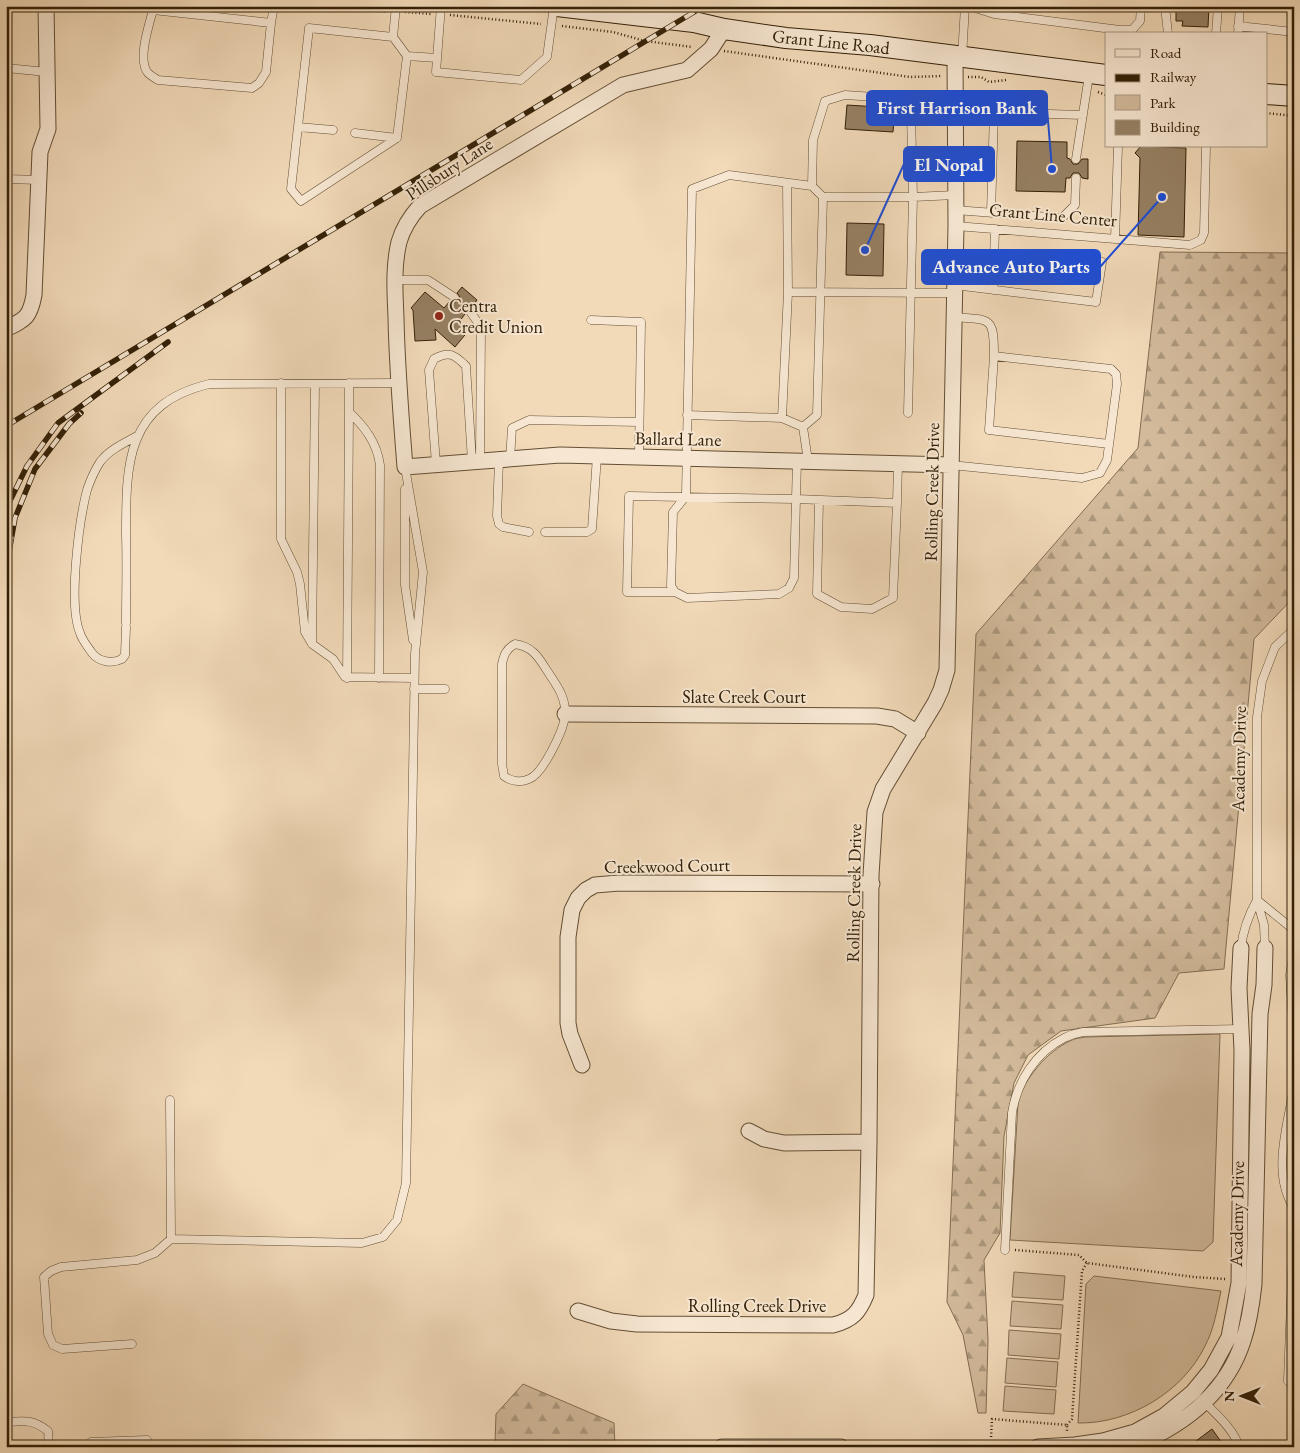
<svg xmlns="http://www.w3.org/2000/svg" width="1300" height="1453" font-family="'EB Garamond',serif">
<defs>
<pattern id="forest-firs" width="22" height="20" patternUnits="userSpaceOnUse" patternTransform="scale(1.25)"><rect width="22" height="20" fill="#d2ba9b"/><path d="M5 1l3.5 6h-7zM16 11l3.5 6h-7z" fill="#ab977c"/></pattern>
</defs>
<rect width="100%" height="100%" fill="#f2dab9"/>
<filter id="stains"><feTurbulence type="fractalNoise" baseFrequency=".004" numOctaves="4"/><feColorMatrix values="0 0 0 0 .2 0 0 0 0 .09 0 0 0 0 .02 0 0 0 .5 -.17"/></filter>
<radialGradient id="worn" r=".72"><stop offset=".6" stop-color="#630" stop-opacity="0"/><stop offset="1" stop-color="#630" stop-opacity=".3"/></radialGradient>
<path fill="url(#forest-firs)" stroke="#826d51" d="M1160 252 1294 253V597L1254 639 1224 969 1179 973 1155 1018 1061 1031 1028 1055 1014 1083 1004 1136 1000 1233 984 1260 988 1340 986 1413H978L963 1335 947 1302 976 634 1138 448Z
M523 1384 614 1423 615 1447H502L495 1443 496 1414Z"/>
<path fill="#d2ba9b" stroke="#826d51" d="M1220 1034 1213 1242 1203 1251 1010 1240 1018 1103C1024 1078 1048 1051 1070 1041 1075 1038 1080 1038 1086 1037Z
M1014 1272 1065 1276 1063 1300 1012 1297Z
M1094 1276 1221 1291C1217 1310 1214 1329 1205 1346 1183 1392 1129 1424 1078 1423L1086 1284Z
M1012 1301 1063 1305 1061 1329 1010 1326Z
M1009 1330 1061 1334 1059 1359 1008 1355Z
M1007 1358 1058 1362 1056 1387 1005 1383Z
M1005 1386 1056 1390 1054 1414 1003 1411Z"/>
<path fill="#968164" stroke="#332007" d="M1176 6H1209L1208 27 1182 26 1183 21H1176Z
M847 105 895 108 893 132 845 129Z
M1017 141 1067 142V158L1070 159 1073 164H1078L1082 159H1088V179L1082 178 1079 173H1073L1070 178H1066L1065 192 1016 191Z
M1141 146 1186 148 1184 237 1138 235 1140 158 1135 153Z
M847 223 884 224 883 276 846 275Z
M462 287 477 300 473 306 468 304 464 307 465 314 459 322 469 330 455 347 435 329 436 340 415 341 413 310 411 308 425 292 444 308 450 301 454 303 458 300 460 297 457 293Z
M1212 1429 1222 1443 1217 1447H1188Z"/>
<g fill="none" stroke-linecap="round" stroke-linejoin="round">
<defs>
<path id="service" d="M153 6V10L271 23 274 6
M441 6 436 72 521 80 547 57 554 6
M969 6 994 14 1120 30H1132L1140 21 1141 6
M1165 6 1168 34
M153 10C149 25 137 60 148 73 151 76 155 78 158 80L252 88 259 83 266 72 271 23
M1238 26 1294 32
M1216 34 1218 6
M1238 34 1240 6
M393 37 407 56 397 138 301 201 291 189 309 28 393 37 396 6
M407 56 437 58
M962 57 965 6
M6 68 47 72
M955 111 1083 115
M298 127 333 130
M355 133 397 138
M1076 159 1089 75
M6 179 39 180
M787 183 788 292
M812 186 823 197H913L908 413
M955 210 1062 218 1075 205 1076 178
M991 213 994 112
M956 226 1190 245 1201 240 1204 233 1206 146
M1115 239 1118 146
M395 280H428L454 297
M954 285 1096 302 1102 262
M993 290 995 229
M469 310 481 327 480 461
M591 320 641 322 639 456
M994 356 989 430 1109 444
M281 383V539L297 572 300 584 305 632 312 644 333 659 345 677 414 678
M349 383V412C365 427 377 443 380 465L379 678
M687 415 782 418
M803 427 817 415 823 197
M510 459 512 428 529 420 639 422
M499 460 497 516 499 524 503 527 529 532
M797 460 794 578 789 588 779 594 687 598 675 592 671 586 673 512 686 496 692 189 729 175 812 186 813 140 825 101 845 95 905 99 911 112 913 197 955 195
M808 461 803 427 782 418 788 292 954 293
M436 464 429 370 434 359C449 351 454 354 466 366L472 461
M951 465 1082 478 1100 473 1107 460 1117 384 1116 374 1111 369 994 356C994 316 991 320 954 317
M405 489V585L413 640
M819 500 817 594 841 607 872 609 893 598 897 503
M545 532H587L592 529 597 456
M675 592H627L629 496 796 499 897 503 898 463
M126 623C126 594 127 564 126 535 126 463 126 404 209 384L399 383
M126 627 125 655 122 659C112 664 99 662 92 653 88 647 82 640 80 633 68 604 79 521 87 490 90 481 95 470 100 462 109 450 124 443 137 436
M312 644 315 384
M515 644C531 646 538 656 546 669 555 683 566 696 565 714 565 728 543 774 529 779 521 783 510 781 504 776L502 764V664C504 655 506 649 515 644Z
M347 678 349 412
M414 689H445
M1257 900 1294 930
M1241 948C1243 930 1248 916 1257 900
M1265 948 1264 925 1257 900V717L1262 681 1275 647 1294 629
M1294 952 1290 975 1294 1039
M1294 1087C1288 1125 1271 1173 1294 1208
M170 1100 171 1239
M1005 1250 1012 1113C1017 1082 1035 1053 1064 1038 1070 1035 1077 1033 1083 1032L1241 1029
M132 1344 62 1349 53 1345 48 1334 44 1277 51 1271 61 1267 137 1260 155 1253 171 1239 362 1243 383 1237 397 1220 406 1183 415 654 423 572 405 467
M1288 1381 1294 1224
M1202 1400C1215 1413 1234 1429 1239 1447
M6 1422C25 1421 32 1419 48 1431L49 1447
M92 1447 91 1442 147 1440V1447"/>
<path id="minor" d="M724 29 711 49 687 70 623 85 420 206C410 217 403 228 399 242 393 267 395 293 396 318 397 368 401 417 405 467L560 455 951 465
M6 329C26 319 30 317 34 295L40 152 48 129 46 6
M565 714 877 716 895 719 918 733
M582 1065 570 1034 568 1023V937L572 910 578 898 586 890 595 885 619 883 872 884
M749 1131 764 1139 784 1143 869 1142
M578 1311 611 1321 637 1324 833 1325C853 1320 859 1312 866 1295L869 1142 871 875 875 812 883 789 935 703 941 690 947 670 956 226 955 56
M722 1447H841
M1038 1447 1075 1445 1103 1441 1135 1432 1164 1416 1193 1392 1211 1370 1229 1337 1239 1283 1242 1050 1239 988 1241 948
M1131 1447C1181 1427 1226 1394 1243 1341 1249 1323 1252 1303 1254 1284L1260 1014 1264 985 1265 948"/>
<path id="secondary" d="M557 6 694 22 724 29 786 38 870 45 1106 75
M1266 94 1294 96"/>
</defs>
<use href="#service" stroke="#634e34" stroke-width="9"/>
<use href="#minor" stroke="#634e34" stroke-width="17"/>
<use href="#secondary" stroke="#332007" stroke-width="22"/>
<path stroke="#332007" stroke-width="2.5" stroke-dasharray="1 2.5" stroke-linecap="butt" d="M328 6 387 12
M405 12 432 14
M450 15 541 24
M562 26 613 32 645 41 692 47
M724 51 910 77 942 76
M968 77H981L989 82 1006 80
M1098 92 1106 95
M1266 113 1294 116
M1015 1250 1079 1255 1087 1263 1194 1277 1225 1279
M1067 1425 1072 1419 1082 1271 1087 1263
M991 1437 992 1419 1067 1425V1432"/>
<use href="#service" stroke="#f7e7d2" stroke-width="8"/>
<use href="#minor" stroke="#f7e7d2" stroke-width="15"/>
<use href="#secondary" stroke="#f7e7d2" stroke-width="20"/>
<defs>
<path id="rail" d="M6 426 704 6
M6 509 27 466 58 423 168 342
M6 569 15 518 35 469 69 424 81 413"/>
</defs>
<use href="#rail" stroke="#332007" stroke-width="5.5"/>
<use href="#rail" stroke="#f7e7d2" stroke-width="4" stroke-dasharray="11" stroke-linecap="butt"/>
</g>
<circle fill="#8f2418" stroke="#f7e7d2" stroke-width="2" cx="439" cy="316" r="5"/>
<g text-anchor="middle" stroke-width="4" stroke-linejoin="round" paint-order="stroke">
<g font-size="18" fill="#332007" stroke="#f7e7d2">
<text transform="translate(831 42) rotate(6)" y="6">Grant Line Road</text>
<text transform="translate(449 169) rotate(-33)" y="6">Pillsbury Lane</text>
<text transform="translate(1053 215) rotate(5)" y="6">Grant Line Center</text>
<text transform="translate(678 439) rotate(1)" y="6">Ballard Lane</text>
<text transform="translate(932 492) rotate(-89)" y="6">Rolling Creek Drive</text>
<text x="744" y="703">Slate Creek Court</text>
<text transform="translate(1239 759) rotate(-89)" y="6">Academy Drive</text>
<text transform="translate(667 866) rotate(-1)" y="6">Creekwood Court</text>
<text transform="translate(854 893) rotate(-89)" y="6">Rolling Creek Drive</text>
<text transform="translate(1237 1214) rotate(-89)" y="6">Academy Drive</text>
<text x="757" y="1312">Rolling Creek Drive</text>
</g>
<g font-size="18" fill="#332007" stroke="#f7e7d2" text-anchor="start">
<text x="449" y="312">Centra<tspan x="449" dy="21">Credit Union</tspan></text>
</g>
</g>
<path fill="none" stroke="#1d4ed8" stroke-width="2" d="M1052 169L1047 108M865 250L904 164M1162 197L1100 267"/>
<g fill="#1d4ed8" stroke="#f7e7d2" stroke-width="2">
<circle cx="1052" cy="169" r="5"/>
<circle cx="865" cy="250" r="5"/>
<circle cx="1162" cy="197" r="5"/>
</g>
<g fill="#1d4ed8" stroke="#1d4ed8" stroke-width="2">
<rect x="867" y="91" width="180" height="34" rx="5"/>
<rect x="904" y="147" width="90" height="34" rx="5"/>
<rect x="922" y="250" width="178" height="34" rx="5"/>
</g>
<g font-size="19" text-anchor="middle" font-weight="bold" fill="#fff">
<text x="957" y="114">First Harrison Bank</text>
<text x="949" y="171">El Nopal</text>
<text x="1011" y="273">Advance Auto Parts</text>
</g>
<rect width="1300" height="1453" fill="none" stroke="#f2dab9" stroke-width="25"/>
<rect x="8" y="8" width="1285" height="1438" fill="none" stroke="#332007" stroke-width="2.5"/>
<rect x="12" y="12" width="1275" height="1428" fill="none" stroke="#332007"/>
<rect x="1105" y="32" width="162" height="115" fill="#f7e7d2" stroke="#a99781"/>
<rect x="1115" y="49" width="25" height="8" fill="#f7e7d2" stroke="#a99781"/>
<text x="1150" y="58" font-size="15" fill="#332007">Road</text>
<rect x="1115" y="74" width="25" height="8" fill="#332007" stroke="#a99781"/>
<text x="1150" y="82" font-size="15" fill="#332007">Railway</text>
<rect x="1115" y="95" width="25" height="15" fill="#d2ba9b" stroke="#a99781"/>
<text x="1150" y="108" font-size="15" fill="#332007">Park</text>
<rect x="1115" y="120" width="25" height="15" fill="#968164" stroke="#a99781"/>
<text x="1150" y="132" font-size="15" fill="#332007">Building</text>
<g transform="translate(1242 1396) rotate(270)" stroke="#f7e7d2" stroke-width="4" paint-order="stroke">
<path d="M0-4L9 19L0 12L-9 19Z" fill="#332007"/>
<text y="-8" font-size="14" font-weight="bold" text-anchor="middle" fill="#332007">N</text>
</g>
<rect width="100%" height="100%" filter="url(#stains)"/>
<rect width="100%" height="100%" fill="url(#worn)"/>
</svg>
